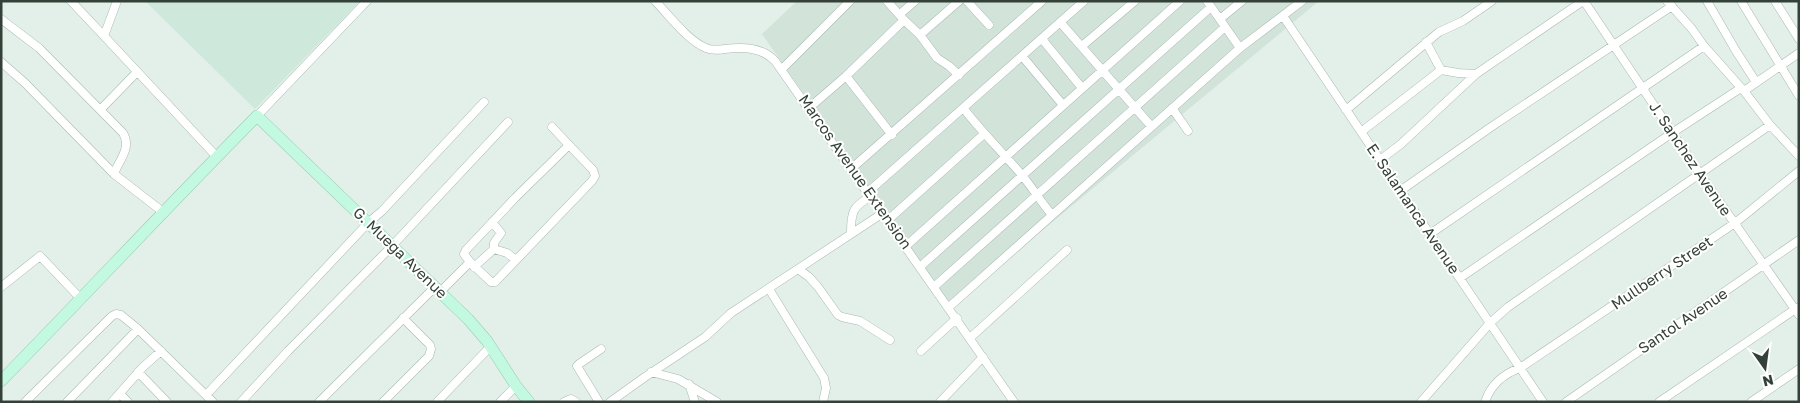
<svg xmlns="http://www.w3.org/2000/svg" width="1800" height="403" font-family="'Golos Text',sans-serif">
<rect width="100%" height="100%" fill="#e3f0e9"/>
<path fill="#d2e3da" d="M797 1H1319L951 306 762 34Z"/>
<path fill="#cee8db" d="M145 1H360L255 109Z"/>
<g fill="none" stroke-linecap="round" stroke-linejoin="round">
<defs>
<path id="street" d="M71 1 104 36
M117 1 104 36 217 157
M655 1C669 15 688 41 706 48 712 51 719 50 725 49 743 47 762 47 775 61L1014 402
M967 1 989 25
M1207 1 1240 48
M1584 1 1700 174 1799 315
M1667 1 1692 29 1704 46 1744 91 1770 125 1799 156
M1707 1 1736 51 1756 82
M1741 1 1799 96
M1775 1 1799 39
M900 14 915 1
M1283 16 1543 402
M1 19 39 48 123 133C132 148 119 160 114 174L163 212
M1220 19 1242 1
M904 20 920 35 959 1
M1060 22 1151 126
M920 35 937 58 949 66 959 75
M1042 39 1082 88
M1426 42 1441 70 1458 73 1476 74
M1082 46 1135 1
M1022 56 1063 105
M1 62 25 83 114 174
M782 69 850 1
M846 76 892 135
M1744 91 1799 53
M809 108 846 76 904 20 887 1
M1172 108 1188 131
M101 109 137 72
M964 109C982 132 1002 152 1021 174 1032 187 1041 202 1052 215
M1346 110 1439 32 1463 21 1492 1
M257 116 367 1
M552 127 569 145
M1361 132 1441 70
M1380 160 1401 144 1476 74 1583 1
M851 169 1042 1
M1400 191 1491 127 1672 6
M868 192 1084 1
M888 220 984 134
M492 222 501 233 494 243V249L507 253 516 260
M851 232C851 211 853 207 871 196
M1430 234 1704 46
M906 246 1180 1
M921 266 1211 7
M474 267 494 249
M798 269 809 277 818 287 838 315 842 317 860 321 890 340
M1460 278 1672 133 1741 88
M935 286 1225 27
M1 287 40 256 81 299
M769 289 824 378 826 388 823 402
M440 292 470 262 464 254 466 250 515 198 569 145 593 170 595 176 592 181 495 282H491L470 262
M949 307 1240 48 1302 1
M970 338 1067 250
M921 351 957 318
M138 372 167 402
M651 372 678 379 717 402
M689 384 695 402
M120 394 128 402
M206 395 368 223 382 211 484 102
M25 402 112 316 116 314 121 315 138 329 213 402
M67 402 138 329
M112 402 143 367 161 351
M241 402 288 351 392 246 508 122
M319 402 435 287
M383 402 429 356 431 349 430 345 403 318
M437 402 491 346
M500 402 516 386
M564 402 571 399 576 402
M599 402 577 366 579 364 601 349
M610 402 645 377 705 337 731 313 883 213
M940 402 983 357
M1421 402 1490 323 1508 307 1770 125
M1485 402C1491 384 1503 374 1520 368L1735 223 1799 171
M1566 402 1799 240
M1659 402 1797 308
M1751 402 1799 369"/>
<path id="secondary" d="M1 381C87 293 171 203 257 116L468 319 487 341 516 386 529 402"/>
</defs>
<use href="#street" stroke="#a7baaf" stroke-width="9"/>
<use href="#secondary" stroke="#96ccb2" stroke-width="12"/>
<use href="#street" stroke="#fff" stroke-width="8"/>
<use href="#secondary" stroke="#c4f9e1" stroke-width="11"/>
</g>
<g text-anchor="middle" stroke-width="4" stroke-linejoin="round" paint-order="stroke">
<g font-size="15" fill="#344139" stroke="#fff">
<text transform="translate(1690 159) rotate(56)" y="5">J. Sanchez Avenue</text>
<text transform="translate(855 172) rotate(55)" y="5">Marcos Avenue Extension</text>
<text transform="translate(1413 209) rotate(56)" y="5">E. Salamanca Avenue</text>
<text transform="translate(400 253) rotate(44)" y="5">G. Muega Avenue</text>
<text transform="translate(1662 273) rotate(-34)" y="5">Mullberry Street</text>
<text transform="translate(1683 321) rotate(-34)" y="5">Santol Avenue</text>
</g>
</g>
<rect width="1800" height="403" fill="none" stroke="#344139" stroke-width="5"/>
<g transform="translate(1765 368) rotate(166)" stroke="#ffffff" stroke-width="4" paint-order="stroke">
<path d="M0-4L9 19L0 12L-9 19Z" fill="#344139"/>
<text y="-8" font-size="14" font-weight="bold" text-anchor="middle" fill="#344139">N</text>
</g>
</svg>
